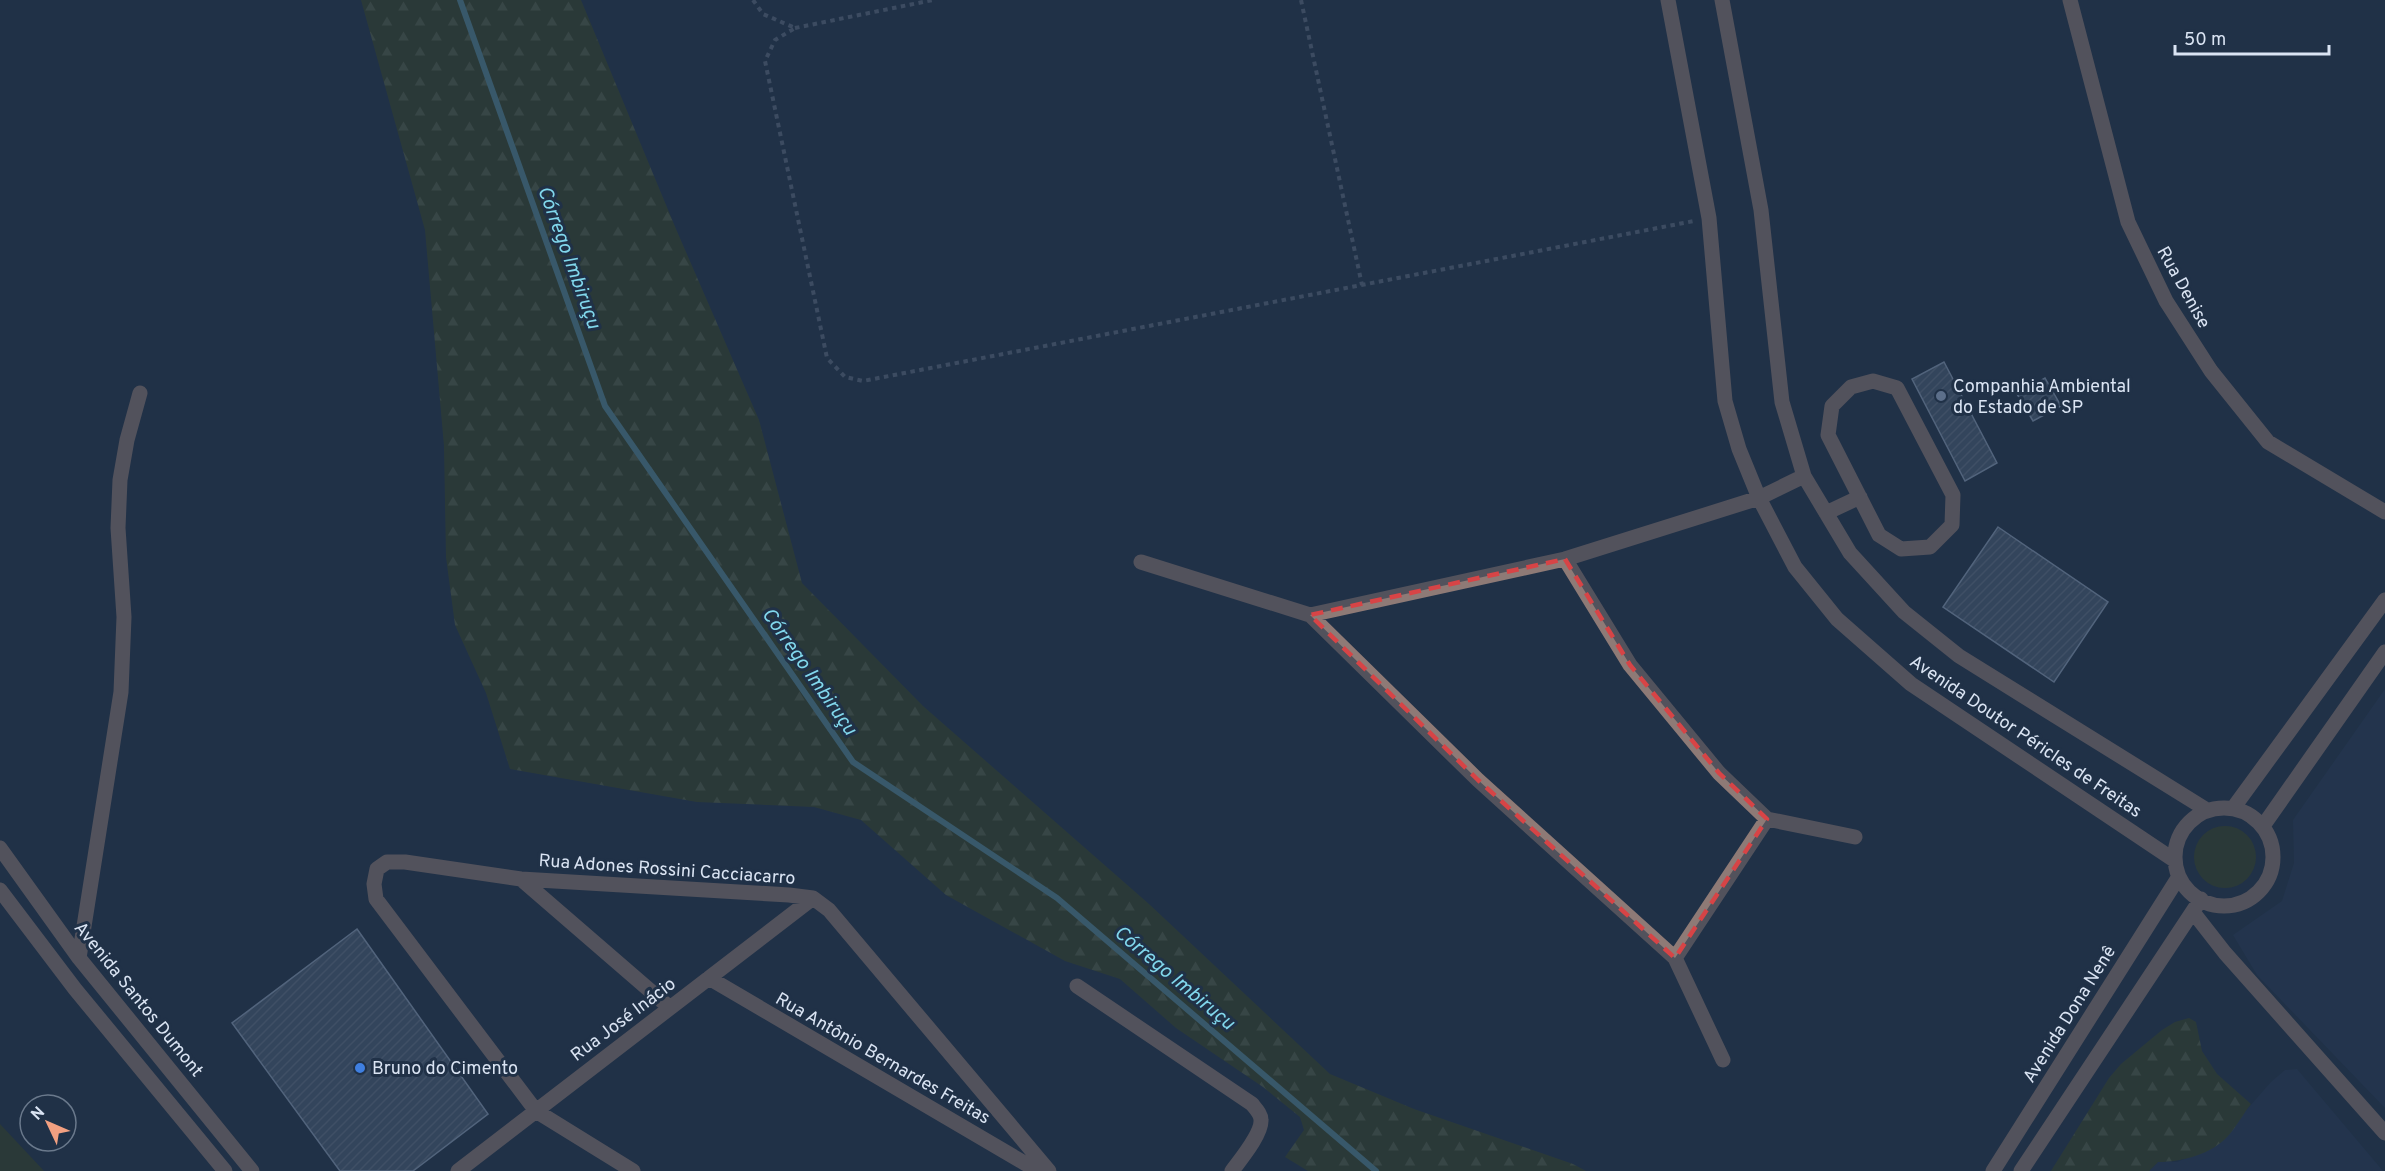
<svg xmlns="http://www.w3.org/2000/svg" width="2385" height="1171" font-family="Overpass,sans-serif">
<defs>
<pattern id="forest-firs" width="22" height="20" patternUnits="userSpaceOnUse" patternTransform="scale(1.5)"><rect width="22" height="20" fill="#374426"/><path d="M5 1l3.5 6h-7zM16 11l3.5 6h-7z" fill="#535f46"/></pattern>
<pattern id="building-hatch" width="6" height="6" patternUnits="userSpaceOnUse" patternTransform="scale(1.5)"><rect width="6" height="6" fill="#4a5d75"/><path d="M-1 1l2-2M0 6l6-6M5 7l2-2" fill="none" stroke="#647489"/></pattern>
</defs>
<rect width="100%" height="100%" fill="#203147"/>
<path fill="#263955" d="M2385 689V1108L2257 975 2233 935 2282 901 2294 863 2293 820Z
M2297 1069 2383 1171H2149L2158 1162H2177L2214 1147 2271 1082 2285 1070Z"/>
<path fill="url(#forest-firs)" d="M361 0H581L676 229 759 420 802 583 923 706 1149 904 1330 1074 1414 1109 1573 1164 1586 1171H1308L1285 1157 1304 1130 1300 1117 1263 1087 1176 1028 1120 979 1065 961 946 895 861 820 814 807 697 802 510 769 486 693 455 625 446 557 444 446 425 230Z
M2189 1018 2196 1022 2202 1051 2217 1074 2251 1104C2243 1114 2237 1126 2228 1136 2212 1154 2182 1162 2158 1162L2149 1171H2051L2109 1078 2121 1064 2162 1030 2175 1022Z"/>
<path fill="#374426" d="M2194 857a31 31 0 1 1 62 0a31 31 0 1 1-62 0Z
M0 1124 44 1171H0Z"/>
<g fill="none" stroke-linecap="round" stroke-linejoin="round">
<path stroke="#558895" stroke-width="6" d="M460 0 605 406 853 762 1057 898 1376 1171"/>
</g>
<path fill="url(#building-hatch)" stroke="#8da1bc" stroke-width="1.5" d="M1944 362 1997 463 1965 481 1912 379Z
M2045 378 2061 406 2033 421 2017 394Z
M1998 527 2108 602 2054 682 1943 607Z
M357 929 488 1114 413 1171H340L232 1023Z"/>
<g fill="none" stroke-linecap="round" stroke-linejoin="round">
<path stroke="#5d6c80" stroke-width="4" stroke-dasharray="4.5 4.5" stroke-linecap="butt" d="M753 0 763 14 795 28 775 40 765 61 827 358 845 377 863 381 1694 221
M1301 0 1362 285
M795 28 933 0"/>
<path stroke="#8e7a76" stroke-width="15" d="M1668 0 1709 218 1725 401 1739 449 1759 498 1795 567 1837 619 1911 684 2174 860
M1722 0 1761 210 1782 402 1804 476 1850 553 1904 612 1959 656 2207 810
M2070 0 2128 222 2166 301 2211 371 2268 442 2385 512
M1873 381 1897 388 1953 495 1952 525 1930 547 1901 549 1879 535 1828 435 1832 406 1851 387Z
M1826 513 1860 497
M1565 559 1630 665 1719 773 1767 819 1855 837
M1141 562 1310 615 1478 780 1675 958 1723 1060
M1310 615 1565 559 1759 498 1804 476
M2234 807 2385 600
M2175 857a49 49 0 1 1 98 0a49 49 0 1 1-98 0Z
M2263 826 2385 652
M0 848 79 958 252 1171
M521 879 669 1007
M0 890 75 989 225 1171
M2193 912 2225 953 2385 1133
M79 958 121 692 124 617 118 528 120 480 127 440 140 393
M1675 958 1767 819
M709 978 1038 1171
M1077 986 1252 1104C1256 1109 1261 1114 1261 1120 1262 1134 1240 1160 1232 1171
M458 1171 813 898
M633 1171 536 1111 376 899 374 884 377 869 387 862H405L521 879 789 895 813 898 829 910 1049 1171
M1993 1171 2178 878
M2021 1171 2201 899"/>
</g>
<path d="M0 0H2385V1171H0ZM1565 559 1630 665 1719 773 1767 819 1675 958 1478 780 1310 615Z" fill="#203147" fill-opacity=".55" fill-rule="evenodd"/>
<path fill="none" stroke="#d74446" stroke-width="4.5" stroke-dasharray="12 8" stroke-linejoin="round" d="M1565 559 1630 665 1719 773 1767 819 1675 958 1478 780 1310 615Z"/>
<circle fill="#5c6f8a" stroke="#203147" stroke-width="2" cx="1941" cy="396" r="6"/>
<circle fill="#3f7fe0" stroke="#203147" stroke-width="2" cx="360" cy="1068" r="6"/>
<g text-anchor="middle" stroke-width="6" stroke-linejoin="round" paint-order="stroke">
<g font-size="18" fill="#dae4f3" stroke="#203147">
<text transform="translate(2184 287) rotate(61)" y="6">Rua Denise</text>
<text transform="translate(2026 736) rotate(34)" y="6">Avenida Doutor Péricles de Freitas</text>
<text transform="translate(667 869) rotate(4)" y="6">Rua Adones Rossini Cacciacarro</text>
<text transform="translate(139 999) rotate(51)" y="6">Avenida Santos Dumont</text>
<text transform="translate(2069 1014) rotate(-58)" y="6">Avenida Dona Nenê</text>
<text transform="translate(623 1019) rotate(-37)" y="6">Rua José Inácio</text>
<text transform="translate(883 1058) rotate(30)" y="6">Rua Antônio Bernardes Freitas</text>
</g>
<g font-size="18" fill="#dae4f3" stroke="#203147" text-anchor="start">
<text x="1953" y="392">Companhia Ambiental<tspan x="1953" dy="21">do Estado de SP</tspan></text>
<text x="372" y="1074">Bruno do Cimento</text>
</g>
<g font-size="20" font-style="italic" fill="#81d7ec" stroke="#203147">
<text transform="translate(570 257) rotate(70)" y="7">Córrego Imbiruçu</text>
<text transform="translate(810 671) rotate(55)" y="7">Córrego Imbiruçu</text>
<text transform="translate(1175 977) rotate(40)" y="7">Córrego Imbiruçu</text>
</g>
</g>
<g transform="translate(48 1123) rotate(314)"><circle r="28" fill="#203147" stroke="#6a798c" stroke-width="1.5"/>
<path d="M0-4.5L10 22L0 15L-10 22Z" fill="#f2a081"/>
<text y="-9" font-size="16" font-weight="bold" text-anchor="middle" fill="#dae4f3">N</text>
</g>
<path d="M2175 45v9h154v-9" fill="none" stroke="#dae4f3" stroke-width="3"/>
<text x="2184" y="45" font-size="18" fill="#dae4f3" stroke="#203147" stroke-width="4.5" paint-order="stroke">50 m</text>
</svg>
